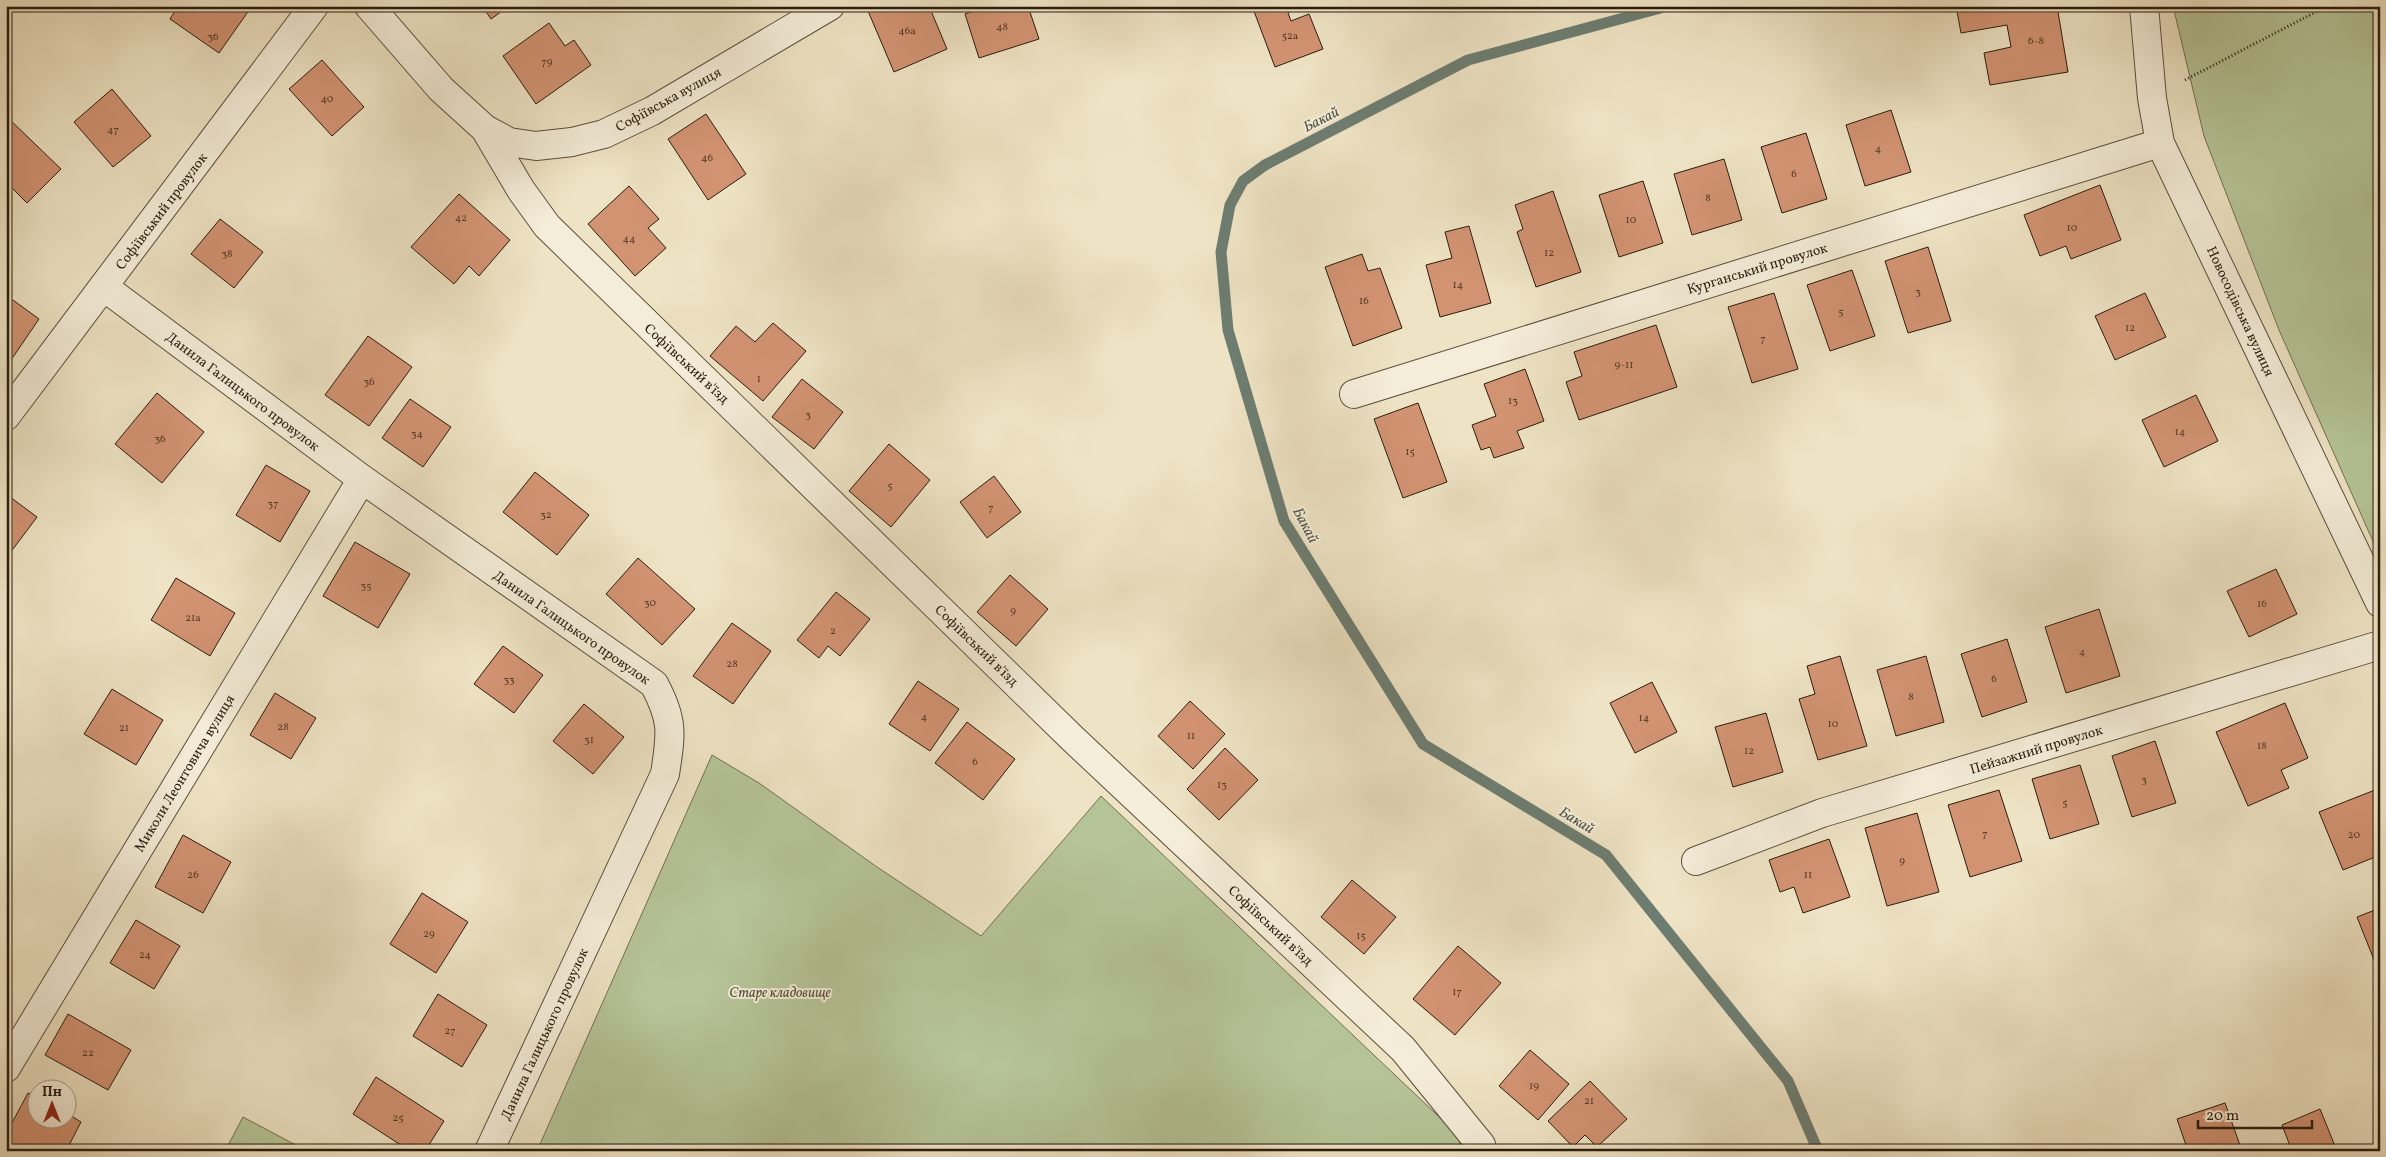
<svg xmlns="http://www.w3.org/2000/svg" width="2386" height="1157" font-family="Vollkorn,serif">
<rect width="100%" height="100%" fill="#eee3c4"/>
<filter id="stains"><feTurbulence type="fractalNoise" baseFrequency=".004" numOctaves="4"/><feColorMatrix values="0 0 0 0 .2 0 0 0 0 .09 0 0 0 0 .02 0 0 0 .5 -.17"/></filter>
<radialGradient id="worn" r=".72"><stop offset=".6" stop-color="#630" stop-opacity="0"/><stop offset="1" stop-color="#630" stop-opacity=".3"/></radialGradient>
<path fill="#b5c497" stroke="#707052" d="M2173 6H2380V557L2279 330 2204 136Z
M712 755 759 783 877 867 981 936 1101 796 1454 1131 1464 1151H537Z
M243 1117 307 1151H225Z"/>
<g fill="none" stroke-linecap="round" stroke-linejoin="round">
<path stroke="#6d7d71" stroke-width="11" d="M1668 6 1468 60 1265 165 1243 181 1230 205 1221 252 1228 330 1284 521 1423 744 1606 855 1788 1081 1818 1151"/>
</g>
<path fill="#d29373" stroke="#2a1c0e" d="M178 6H252L219 53 170 19Z
M482 6H509L491 19Z
M879 6H929L947 49 894 72 868 11Z
M981 6H1028L1039 39 979 58 965 14 982 8Z
M1252 6H1306L1288 13 1291 21 1309 14 1323 49 1275 67Z
M1956 6H2057L2068 72 1990 85 1984 53 2011 47 2007 25 1961 33Z
M549 23 565 46 574 40 591 65 536 104 503 56Z
M322 60 364 107 332 136 289 89Z
M112 89 151 136 113 167 74 122Z
M1891 110 1911 172 1865 186 1846 125Z
M706 114 746 174 708 200 668 139Z
M6 116 61 169 27 203 6 182Z
M1806 133 1827 199 1782 213 1761 147Z
M1724 159 1742 220 1692 235 1674 174Z
M1643 181 1663 243 1619 257 1599 195Z
M2100 185 2121 240 2071 259 2066 246 2040 256 2024 215Z
M629 186 659 219 648 228 666 248 635 276 588 224Z
M1553 191 1581 272 1536 287 1517 232 1523 229 1515 205Z
M459 194 510 240 479 276 469 266 454 284 411 247Z
M220 219 263 252 234 288 191 254Z
M1469 226 1491 303 1440 317 1426 265 1452 258 1445 232Z
M1928 247 1951 321 1908 333 1885 261Z
M1362 254 1368 271 1380 268 1402 328 1353 346 1325 267Z
M1852 270 1875 336 1830 351 1807 285Z
M1774 293 1798 369 1752 383 1728 307Z
M2145 293 2166 337 2115 360 2095 316Z
M6 295 39 319 9 363 6 361Z
M773 323 806 351 763 401 710 356 736 326 755 342Z
M1656 325 1677 387 1579 420 1566 382 1582 376 1574 352Z
M368 336 412 367 369 426 325 395Z
M1525 369 1544 421 1517 431 1524 448 1494 458 1490 447 1481 450 1472 425 1496 416 1484 384Z
M802 379 843 412 814 449 772 417Z
M157 393 204 432 162 483 115 444Z
M2196 395 2218 441 2164 467 2142 420Z
M410 399 451 427 423 467 382 438Z
M1418 403 1447 482 1403 498 1374 419Z
M889 444 930 480 891 527 849 491Z
M266 465 310 491 280 542 236 515Z
M535 472 589 515 557 555 503 512Z
M994 476 1021 512 987 538 960 502Z
M6 494 37 517 10 553 6 550Z
M355 542 410 574 378 628 323 596Z
M638 558 695 609 662 645 606 594Z
M2276 569 2297 614 2249 637 2227 591Z
M1010 575 1048 609 1016 646 977 612Z
M176 578 235 613 210 656 151 620Z
M836 592 870 619 840 656 828 646 819 658 797 640Z
M2099 609 2120 676 2066 693 2045 627Z
M732 623 771 651 733 704 693 676Z
M2007 639 2027 702 1982 717 1961 654Z
M503 646 543 675 514 713 474 684Z
M1840 656 1867 746 1818 760 1799 699 1815 694 1807 666Z
M1926 656 1944 722 1896 736 1877 670Z
M918 681 959 709 930 751 889 724Z
M1652 682 1677 732 1635 753 1610 703Z
M112 689 163 720 136 765 84 734Z
M275 693 316 718 291 759 250 735Z
M1190 701 1225 734 1193 769 1158 736Z
M2285 703 2308 758 2281 770 2289 788 2248 806 2216 732Z
M584 704 624 737 593 774 553 741Z
M1766 713 1783 772 1733 787 1715 727Z
M967 722 1015 759 983 800 935 763Z
M2155 741 2176 803 2132 817 2112 756Z
M1225 748 1258 780 1219 820 1187 789Z
M2080 765 2099 824 2050 839 2032 779Z
M1999 790 2022 861 1970 877 1948 805Z
M2375 790 2380 800V855L2343 870 2319 812Z
M1917 813 1939 892 1887 906 1865 828Z
M183 835 231 862 203 913 155 887Z
M1829 839 1850 897 1803 913 1794 887 1780 892 1769 860Z
M1352 880 1396 917 1364 954 1321 917Z
M422 893 468 922 436 973 390 944Z
M2380 908V975L2357 917Z
M136 920 180 946 154 989 110 963Z
M1458 946 1501 983 1455 1035 1413 999Z
M438 994 487 1025 462 1067 413 1036Z
M68 1014 131 1050 108 1090 45 1055Z
M1530 1050 1569 1084 1538 1120 1499 1086Z
M376 1077 444 1121 425 1151H410L353 1114Z
M1590 1081 1627 1119 1597 1147 1585 1135 1573 1147 1548 1121Z
M28 1093 38 1099V1120H68V1114L81 1122 66 1151H23L6 1142V1134Z
M2225 1103 2242 1151H2188L2177 1119Z
M2320 1109 2337 1151H2292L2282 1125Z"/>
<g fill="none" stroke-linecap="round" stroke-linejoin="round">
<defs>
<path id="minor" d="M369 6 441 89 485 129 509 142 536 146 572 142 604 134 652 111 830 6
M2144 6 2152 98 2160 143 2380 603
M485 129 521 190 547 226 1072 738 1403 1049 1481 1145 1483 1151
M104 287 362 479 654 684C674 721 671 734 665 774L489 1151
M1354 394 2160 143
M6 416 314 6
M1696 861 1822 813 2380 645
M6 1068 362 479"/>
</defs>
<use href="#minor" stroke="#5b4e3c" stroke-width="30"/>
<path stroke="#2a1c0e" stroke-width="3" stroke-dasharray="1 2.5" stroke-linecap="butt" d="M2185 80 2327 6"/>
<use href="#minor" stroke="#f4edd9" stroke-width="28"/>
</g>
<g text-anchor="middle" stroke-width="4" stroke-linejoin="round" paint-order="stroke">
<g font-size="11" fill="#543a27">
<text x="1002" y="30">48</text>
<text x="907" y="34">46а</text>
<text x="1290" y="39">52а</text>
<text x="213" y="40">36</text>
<text x="2036" y="44">6-8</text>
<text x="547" y="65">79</text>
<text x="327" y="102">40</text>
<text x="113" y="133">47</text>
<text x="1878" y="152">4</text>
<text x="707" y="161">46</text>
<text x="1794" y="177">6</text>
<text x="1708" y="201">8</text>
<text x="461" y="221">42</text>
<text x="1631" y="223">10</text>
<text x="2072" y="231">10</text>
<text x="629" y="242">44</text>
<text x="1549" y="256">12</text>
<text x="227" y="257">38</text>
<text x="1458" y="288">14</text>
<text x="1918" y="295">3</text>
<text x="1364" y="304">16</text>
<text x="1841" y="315">5</text>
<text x="2130" y="331">12</text>
<text x="1763" y="342">7</text>
<text x="1624" y="368">9-11</text>
<text x="759" y="382">1</text>
<text x="369" y="385">36</text>
<text x="1513" y="404">13</text>
<text x="808" y="418">3</text>
<text x="2180" y="435">14</text>
<text x="417" y="437">34</text>
<text x="160" y="442">36</text>
<text x="1410" y="455">15</text>
<text x="890" y="489">5</text>
<text x="273" y="507">37</text>
<text x="991" y="511">7</text>
<text x="546" y="518">32</text>
<text x="366" y="589">35</text>
<text x="650" y="606">30</text>
<text x="2262" y="607">16</text>
<text x="1013" y="614">9</text>
<text x="193" y="621">21а</text>
<text x="833" y="634">2</text>
<text x="2082" y="655">4</text>
<text x="732" y="667">28</text>
<text x="1994" y="682">6</text>
<text x="509" y="683">33</text>
<text x="1911" y="700">8</text>
<text x="924" y="720">4</text>
<text x="1644" y="721">14</text>
<text x="1833" y="727">10</text>
<text x="283" y="730">28</text>
<text x="124" y="731">21</text>
<text x="1191" y="739">11</text>
<text x="589" y="743">31</text>
<text x="2262" y="749">18</text>
<text x="1749" y="754">12</text>
<text x="975" y="765">6</text>
<text x="2144" y="783">3</text>
<text x="1222" y="788">13</text>
<text x="2065" y="806">5</text>
<text x="1985" y="837">7</text>
<text x="2354" y="838">20</text>
<text x="1902" y="864">9</text>
<text x="193" y="878">26</text>
<text x="1808" y="878">11</text>
<text x="429" y="937">29</text>
<text x="1361" y="939">15</text>
<text x="145" y="958">24</text>
<text x="1457" y="995">17</text>
<text x="450" y="1034">27</text>
<text x="88" y="1056">22</text>
<text x="1534" y="1089">19</text>
<text x="1589" y="1104">21</text>
<text x="398" y="1121">25</text>
</g>
<g font-size="14" fill="#2a1c0e" stroke="#f4edd9">
<text transform="translate(668 99) rotate(-29)" y="5">Софіївська вулиця</text>
<text transform="translate(161 211) rotate(-53)" y="5">Софіївський провулок</text>
<text transform="translate(1757 268) rotate(-17)" y="5">Курганський провулок</text>
<text transform="translate(2241 311) rotate(65)" y="5">Новосодівська вулиця</text>
<text transform="translate(687 363) rotate(43)" y="5">Софіївський в'їзд</text>
<text transform="translate(243 391) rotate(37)" y="5">Данила Галицького провулок</text>
<text transform="translate(572 627) rotate(35)" y="5">Данила Галицького провулок</text>
<text transform="translate(977 645) rotate(44)" y="5">Софіївський в'їзд</text>
<text transform="translate(2036 749) rotate(-17)" y="5">Пейзажний провулок</text>
<text transform="translate(184 773) rotate(-59)" y="5">Миколи Леонтовича вулиця</text>
<text transform="translate(1271 925) rotate(43)" y="5">Софіївський в'їзд</text>
<text transform="translate(544 1034) rotate(-65)" y="5">Данила Галицького провулок</text>
</g>
<g font-size="14" font-style="italic" fill="#544e37" stroke="#f4edd9">
<text x="780" y="997">Старе кладовище</text>
</g>
<g font-size="15" font-style="italic" fill="#515548" stroke="#f4edd9">
<text transform="translate(1321 119) rotate(-27)" y="5">Бакай</text>
<text transform="translate(1306 525) rotate(62)" y="5">Бакай</text>
<text transform="translate(1577 820) rotate(31)" y="5">Бакай</text>
</g>
</g>
<rect width="2386" height="1157" fill="none" stroke="#eee3c4" stroke-width="25"/>
<rect x="8" y="8" width="2371" height="1142" fill="none" stroke="#2a1c0e" stroke-width="2.5"/>
<rect x="12" y="12" width="2361" height="1132" fill="none" stroke="#2a1c0e"/>
<g transform="translate(52 1104)"><circle r="24" fill="#f4edd9" stroke="#a39988"/>
<path d="M0-4L9 19L0 12L-9 19Z" fill="#8f2418"/>
<text y="-8" font-size="14" font-weight="bold" text-anchor="middle" fill="#2a1c0e">Пн</text>
</g>
<path d="M2198 1120v8h114v-8" fill="none" stroke="#2a1c0e" stroke-width="2.5"/>
<text x="2206" y="1120" font-size="15" fill="#2a1c0e" stroke="#f4edd9" stroke-width="4" paint-order="stroke">20 m</text>
<rect width="100%" height="100%" filter="url(#stains)"/>
<rect width="100%" height="100%" fill="url(#worn)"/>
</svg>
